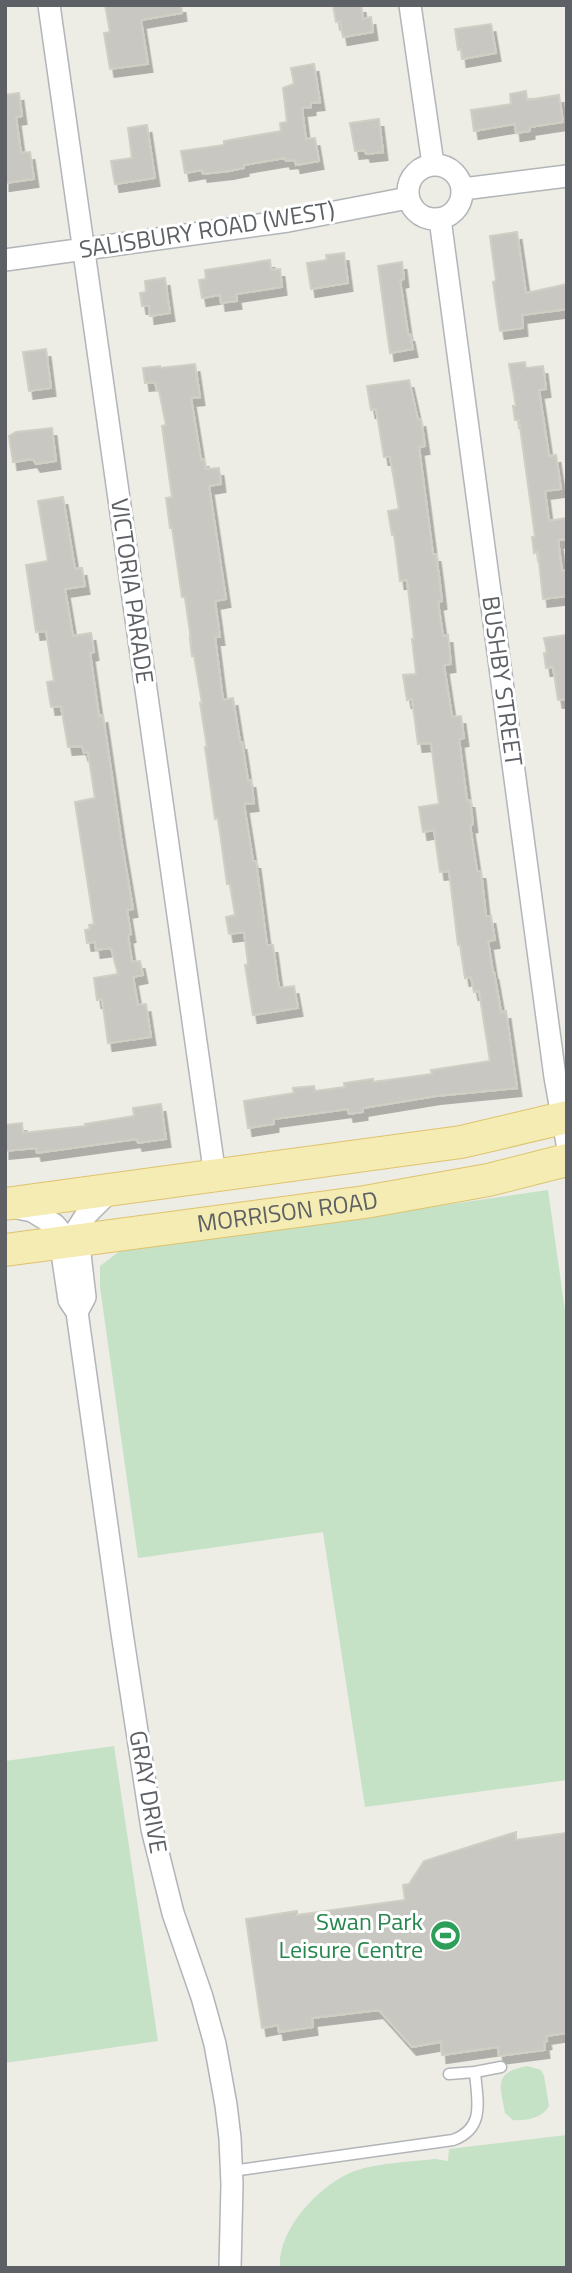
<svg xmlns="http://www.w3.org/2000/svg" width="572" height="2273" font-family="'Titillium Web',sans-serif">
<defs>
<filter id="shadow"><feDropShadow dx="4.5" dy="8" stdDeviation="0" flood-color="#0004"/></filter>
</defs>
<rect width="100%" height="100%" fill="#edece5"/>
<path fill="#c5e2c6" d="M548 1190 567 1325V1780L365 1807 323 1532 138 1558 100 1287V1266L121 1250 232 1236Z
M114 1746 158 2041 5 2063V1761Z
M527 2066 541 2070 544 2076 549 2106C542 2118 527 2121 513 2120L505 2113C500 2084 493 2073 527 2066Z
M567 2135V2268H280C277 2230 318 2187 350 2173 371 2163 411 2162 435 2159L448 2161 449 2149Z"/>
<path fill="#c9c7c2" stroke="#d1cec4" stroke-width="2" filter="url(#shadow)" d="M105 5H181L182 13 141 20 148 64 110 69 104 33 110 32Z
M333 5H361L363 19 371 17 373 32 343 37 340 21 336 22Z
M491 24 496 53 462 59 461 49 458 50 455 29Z
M314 64 320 102 311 103V107L302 108 306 139 315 138 319 161 296 165 295 160 286 161 285 158 244 165V168L229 171 203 174 202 170 185 173 181 151 224 145V141L281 131 280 123 287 122 283 88 294 84 291 68Z
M526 91 527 100 559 95 563 122 530 127V131L516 133 515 124 474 131 471 110 511 104 510 94Z
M19 93 22 116 16 117 21 153 30 152 34 179 5 183V95Z
M379 119 383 152 366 154 365 150 355 151 350 123Z
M147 125 155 178 115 184 111 161 132 158 128 128Z
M517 232 526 293 567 284V309L522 315 523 328 500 331 493 282 496 281 490 236Z
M344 253 348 283 311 289 307 263 327 260 326 255Z
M270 260 271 270 280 269 282 287 236 294 237 301 221 303 220 295 202 298 199 280 206 279 205 270Z
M402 262 404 279 400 280 408 334H410L413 349 390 353 378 266Z
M165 278 170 313 150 316 149 306H142L140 293 146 292 145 281Z
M46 349 51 388 29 391 23 352Z
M525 362 526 368 543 366 546 389 539 390 549 456 556 455 561 489 545 491 549 521 567 518V539L558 540 562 571 567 570V596L543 599 538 552 534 553 532 537H535L532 514 519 420H515L513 406H516L509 364Z
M195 364 200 397 191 398 201 460 204 459 206 469 219 468 221 484 209 486 226 599 215 601 220 637H215L223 700 233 698 240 742H242L248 781 251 780 254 803 244 804 253 861H256L267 945H273L279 988 294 986 298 1008 253 1015 245 965 248 964 244 932 229 934 226 917 235 915 230 884H227L218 818 215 819 205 747H207L200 703H202L194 655 192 656 190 639 191 640 185 597H182L172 528H170L166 498 172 497 162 426 166 425 159 391H157L155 382 145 383 143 368 160 366V368Z
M409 380 418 420 421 419 425 446 419 447 433 554H436L439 576 442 601 438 602 443 636 448 635 451 664 444 665 452 717 461 716 464 738 459 739 467 800H470L473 824 470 825 477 871H481L486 916H491L495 940 488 941 493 972H494L501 1012 506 1011 517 1088 436 1096 363 1108V1112L349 1114 348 1109 274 1119V1124L248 1128 244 1101 294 1093 293 1088 314 1086 315 1091 345 1087 344 1083 373 1079V1082L432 1074 431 1070 490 1061 479 991 474 992 471 977 465 978 460 945H458L449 871 440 872 434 830 423 832 419 807 439 804 431 743 418 744 412 699 407 700 403 675 416 674 412 639H414L407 580 400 581 394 534 392 535 388 511 399 509 390 457H384L376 409 371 410 367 386Z
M52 428 56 461 36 464 33 459 13 462 9 436 16 432Z
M63 497 75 569 82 568 85 586 65 589 73 636 91 633 94 652 90 653 99 716 103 715 121 838 133 909 127 910 131 934 128 935 132 962 140 961 143 975 133 977 138 1005 146 1004 151 1037 108 1043 102 999 97 1000 94 978 118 974 111 948 96 950 95 942 87 943 85 930 90 929 89 925 94 924 75 802 95 798 88 752 84 753 82 746 68 747 61 706 51 707 47 682 54 681 46 631 36 632 26 565 48 561 38 501Z
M567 635V699L558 700 553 667 546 668 544 653H547L544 638Z
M161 1104 166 1139 138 1143 137 1139 37 1153 36 1148 5 1151V1125L22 1123 23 1133 86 1126 85 1124 134 1116 133 1108Z
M516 1832V1840L567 1833V2033L546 2036 547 2041 544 2042 545 2050 499 2056 498 2047 442 2055 441 2042 412 2047 379 2010 312 2018 313 2027 279 2032 278 2025 262 2028 246 1919 297 1911V1915L405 1900 403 1885 409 1884 424 1861Z"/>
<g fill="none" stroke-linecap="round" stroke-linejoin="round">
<defs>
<path id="lane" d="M449 2074 475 2072
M232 2171 453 2140C486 2128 477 2100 475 2072L501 2067"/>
<path id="street" d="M49 5 215 1176
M410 5 433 164
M408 192a27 27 0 1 1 54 0a27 27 0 1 1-54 0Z
M463 189 567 176
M440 219 555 1077 567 1143
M5 260 288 221 408 198
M110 1191 86 1215 62 1253 69 1300 77 1312 122 1633 152 1829 173 1913 202 1997 215 2044 226 2105 230 2138 232 2184 230 2268
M13 1207 32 1211 55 1225 80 1254 85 1297 77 1312"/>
<g id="primary">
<path d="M5 1204 461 1142 567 1117"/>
<path id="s1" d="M5 1250 365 1202 488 1180 567 1160"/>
</g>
</defs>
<use href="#lane" stroke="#b2b5b8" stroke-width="13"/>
<use href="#street" stroke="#b2b5b8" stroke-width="24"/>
<use href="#primary" stroke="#dfc36d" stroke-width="34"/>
<use href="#lane" stroke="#fff" stroke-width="10"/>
<use href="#street" stroke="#fff" stroke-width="21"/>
<use href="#primary" stroke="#f5ecb3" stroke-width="32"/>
</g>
<defs>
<symbol id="stadium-disc" viewBox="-11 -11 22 22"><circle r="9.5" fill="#2e9e5b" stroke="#fff"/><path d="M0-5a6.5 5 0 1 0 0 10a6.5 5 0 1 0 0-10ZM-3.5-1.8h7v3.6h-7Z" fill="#fff"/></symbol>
</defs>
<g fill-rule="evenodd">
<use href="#stadium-disc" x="428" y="1918" width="35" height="35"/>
</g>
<g text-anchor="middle" stroke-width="6" stroke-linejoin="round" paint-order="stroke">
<g font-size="24" fill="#5d6064" stroke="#fff">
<text transform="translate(207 230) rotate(-9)" y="8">SALISBURY ROAD (WEST)</text>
<text transform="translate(132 591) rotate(82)" y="8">VICTORIA PARADE</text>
<text transform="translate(502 681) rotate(82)" y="8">BUSHBY STREET</text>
<text dy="8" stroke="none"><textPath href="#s1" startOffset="285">MORRISON ROAD</textPath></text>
<text transform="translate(148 1792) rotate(80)" y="8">GRAY DRIVE</text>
</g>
<g font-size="24" fill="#27864d" stroke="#fff" text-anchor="end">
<text x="423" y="1930">Swan Park<tspan x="423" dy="28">Leisure Centre</tspan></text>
</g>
</g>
<rect width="572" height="2273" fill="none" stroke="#5d6064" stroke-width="14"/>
</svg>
